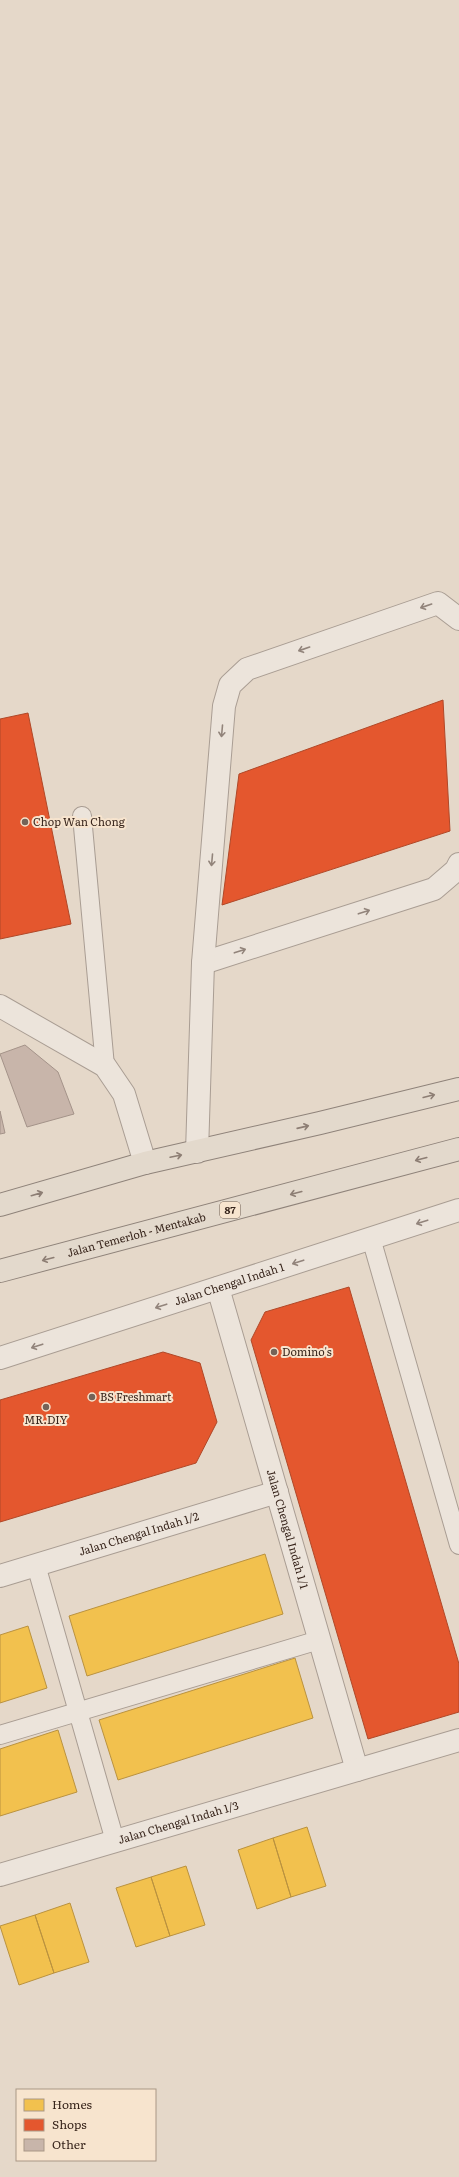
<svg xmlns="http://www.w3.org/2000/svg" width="459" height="2177" font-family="Literata,serif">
<rect width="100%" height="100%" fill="#e5d8c9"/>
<path fill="#f2c14e" stroke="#ba923f" d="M265 1554 283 1614 87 1676 69 1616Z
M28 1626 47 1688 0 1703V1635Z
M295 1658 313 1718 118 1780 99 1720Z
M58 1730 77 1792 0 1816V1749Z
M307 1827 326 1886 291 1897 273 1838Z
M273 1838 291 1897 257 1909 238 1850Z
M186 1866 205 1925 170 1936 151 1877Z
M151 1877 170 1936 136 1947 116 1888Z
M70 1903 89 1962 54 1973 35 1915Z
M35 1915 54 1973 19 1985 0 1926Z"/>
<path fill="#e4572e" stroke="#b04828" d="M443 700 450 831 222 905 239 774Z
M28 713 71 924 0 939V719Z
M349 1287 459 1664V1712L368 1739 251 1340 265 1312Z
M163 1352 200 1363 217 1422 196 1463 0 1522V1400Z"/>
<path fill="#c8b5aa" stroke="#a49389" d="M25 1045 58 1072 74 1114 27 1127 0 1054Z
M0 1111 5 1133 0 1134Z"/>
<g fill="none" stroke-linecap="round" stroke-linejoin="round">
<defs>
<path id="lane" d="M82 816 105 1066
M371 1238 459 1545
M36 1565 115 1841
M0 1735 319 1640"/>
<g id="street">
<path d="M203 963 434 889 456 870 459 864"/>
<path d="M0 1006 105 1066 124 1094 145 1163"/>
<path d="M197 1152 203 963 224 706 230 685 247 669 438 603 459 619"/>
<path id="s1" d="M218 1288 357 1770"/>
<path id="s2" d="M0 1358 459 1210"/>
<path id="s3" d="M0 1576 277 1492"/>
<path id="s4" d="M0 1875 459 1740"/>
</g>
<g id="primary">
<path d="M0 1205 145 1163 320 1123 459 1089"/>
<path id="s5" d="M0 1271 459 1149"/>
</g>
</defs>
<use href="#lane" stroke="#a99d93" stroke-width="20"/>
<use href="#street" stroke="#a99d93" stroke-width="24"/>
<use href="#primary" stroke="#8f837a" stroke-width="24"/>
<use href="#lane" stroke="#ece4db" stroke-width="18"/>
<use href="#street" stroke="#ece4db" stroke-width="22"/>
<use href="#primary" stroke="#e3d9cc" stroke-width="22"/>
</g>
<defs><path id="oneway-shaft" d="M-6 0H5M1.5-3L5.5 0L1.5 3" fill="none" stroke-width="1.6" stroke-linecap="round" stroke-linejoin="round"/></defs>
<g stroke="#92847b">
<use href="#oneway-shaft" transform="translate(426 606) rotate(161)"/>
<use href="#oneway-shaft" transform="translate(304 649) rotate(161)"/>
<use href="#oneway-shaft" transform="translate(222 731) rotate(95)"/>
<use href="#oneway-shaft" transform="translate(212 860) rotate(95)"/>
<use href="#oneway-shaft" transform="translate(364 912) rotate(-18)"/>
<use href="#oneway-shaft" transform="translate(240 951) rotate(-18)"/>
<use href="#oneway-shaft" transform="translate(422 1222) rotate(162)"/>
<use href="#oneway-shaft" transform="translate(298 1262) rotate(162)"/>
<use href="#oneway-shaft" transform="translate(161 1306) rotate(162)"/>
<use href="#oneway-shaft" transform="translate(37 1346) rotate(162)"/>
</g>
<g stroke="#8d7e74">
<use href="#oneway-shaft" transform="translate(429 1096) rotate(-14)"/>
<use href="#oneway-shaft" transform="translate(303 1127) rotate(-13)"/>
<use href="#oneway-shaft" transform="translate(176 1156) rotate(-12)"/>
<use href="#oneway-shaft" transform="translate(421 1159) rotate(165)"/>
<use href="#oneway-shaft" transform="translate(296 1193) rotate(165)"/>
<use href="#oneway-shaft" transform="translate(37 1194) rotate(-16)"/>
<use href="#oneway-shaft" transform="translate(48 1259) rotate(165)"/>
</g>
<g fill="#746358" stroke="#f7e4ce" stroke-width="1.5">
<circle cx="25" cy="822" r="4"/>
<circle cx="274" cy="1352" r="4"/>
<circle cx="92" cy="1397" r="4"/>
<circle cx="46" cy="1407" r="4"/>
</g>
<g text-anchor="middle" stroke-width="4" stroke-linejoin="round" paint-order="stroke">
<rect fill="#f7e4ce" stroke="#715e51" stroke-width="1" x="220" y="1202" width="20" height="16" rx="3"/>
<g font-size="10" font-weight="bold" fill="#37241b">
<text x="230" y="1214">87</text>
</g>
<g font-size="11" fill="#37241b" stroke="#f7e4ce" text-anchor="start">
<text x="33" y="826">Chop Wan Chong</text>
<text x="282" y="1356">Domino's</text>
<text x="100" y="1401">BS Freshmart</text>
<text x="46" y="1424" text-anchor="middle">MR.DIY</text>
</g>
<g font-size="11" fill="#37241b" stroke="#f7e4ce">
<text dy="4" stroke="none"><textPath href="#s5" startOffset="141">Jalan Temerloh - Mentakab</textPath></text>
<text dy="4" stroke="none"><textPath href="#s2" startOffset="241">Jalan Chengal Indah 1</textPath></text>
<text dy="4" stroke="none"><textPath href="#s1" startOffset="251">Jalan Chengal Indah 1/1</textPath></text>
<text dy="4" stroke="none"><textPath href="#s3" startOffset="145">Jalan Chengal Indah 1/2</textPath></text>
<text dy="4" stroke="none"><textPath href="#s4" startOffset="186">Jalan Chengal Indah 1/3</textPath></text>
</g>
</g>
<rect x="16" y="2089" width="140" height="72" fill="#f7e4ce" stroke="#aa9786"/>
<rect x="24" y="2099" width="20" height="12" fill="#f2c14e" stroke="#aa9786"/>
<text x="52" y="2109" font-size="12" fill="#37241b">Homes</text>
<rect x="24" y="2119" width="20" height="12" fill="#e4572e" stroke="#aa9786"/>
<text x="52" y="2129" font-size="12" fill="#37241b">Shops</text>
<rect x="24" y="2139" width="20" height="12" fill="#c8b5aa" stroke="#aa9786"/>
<text x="52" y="2149" font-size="12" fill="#37241b">Other</text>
</svg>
